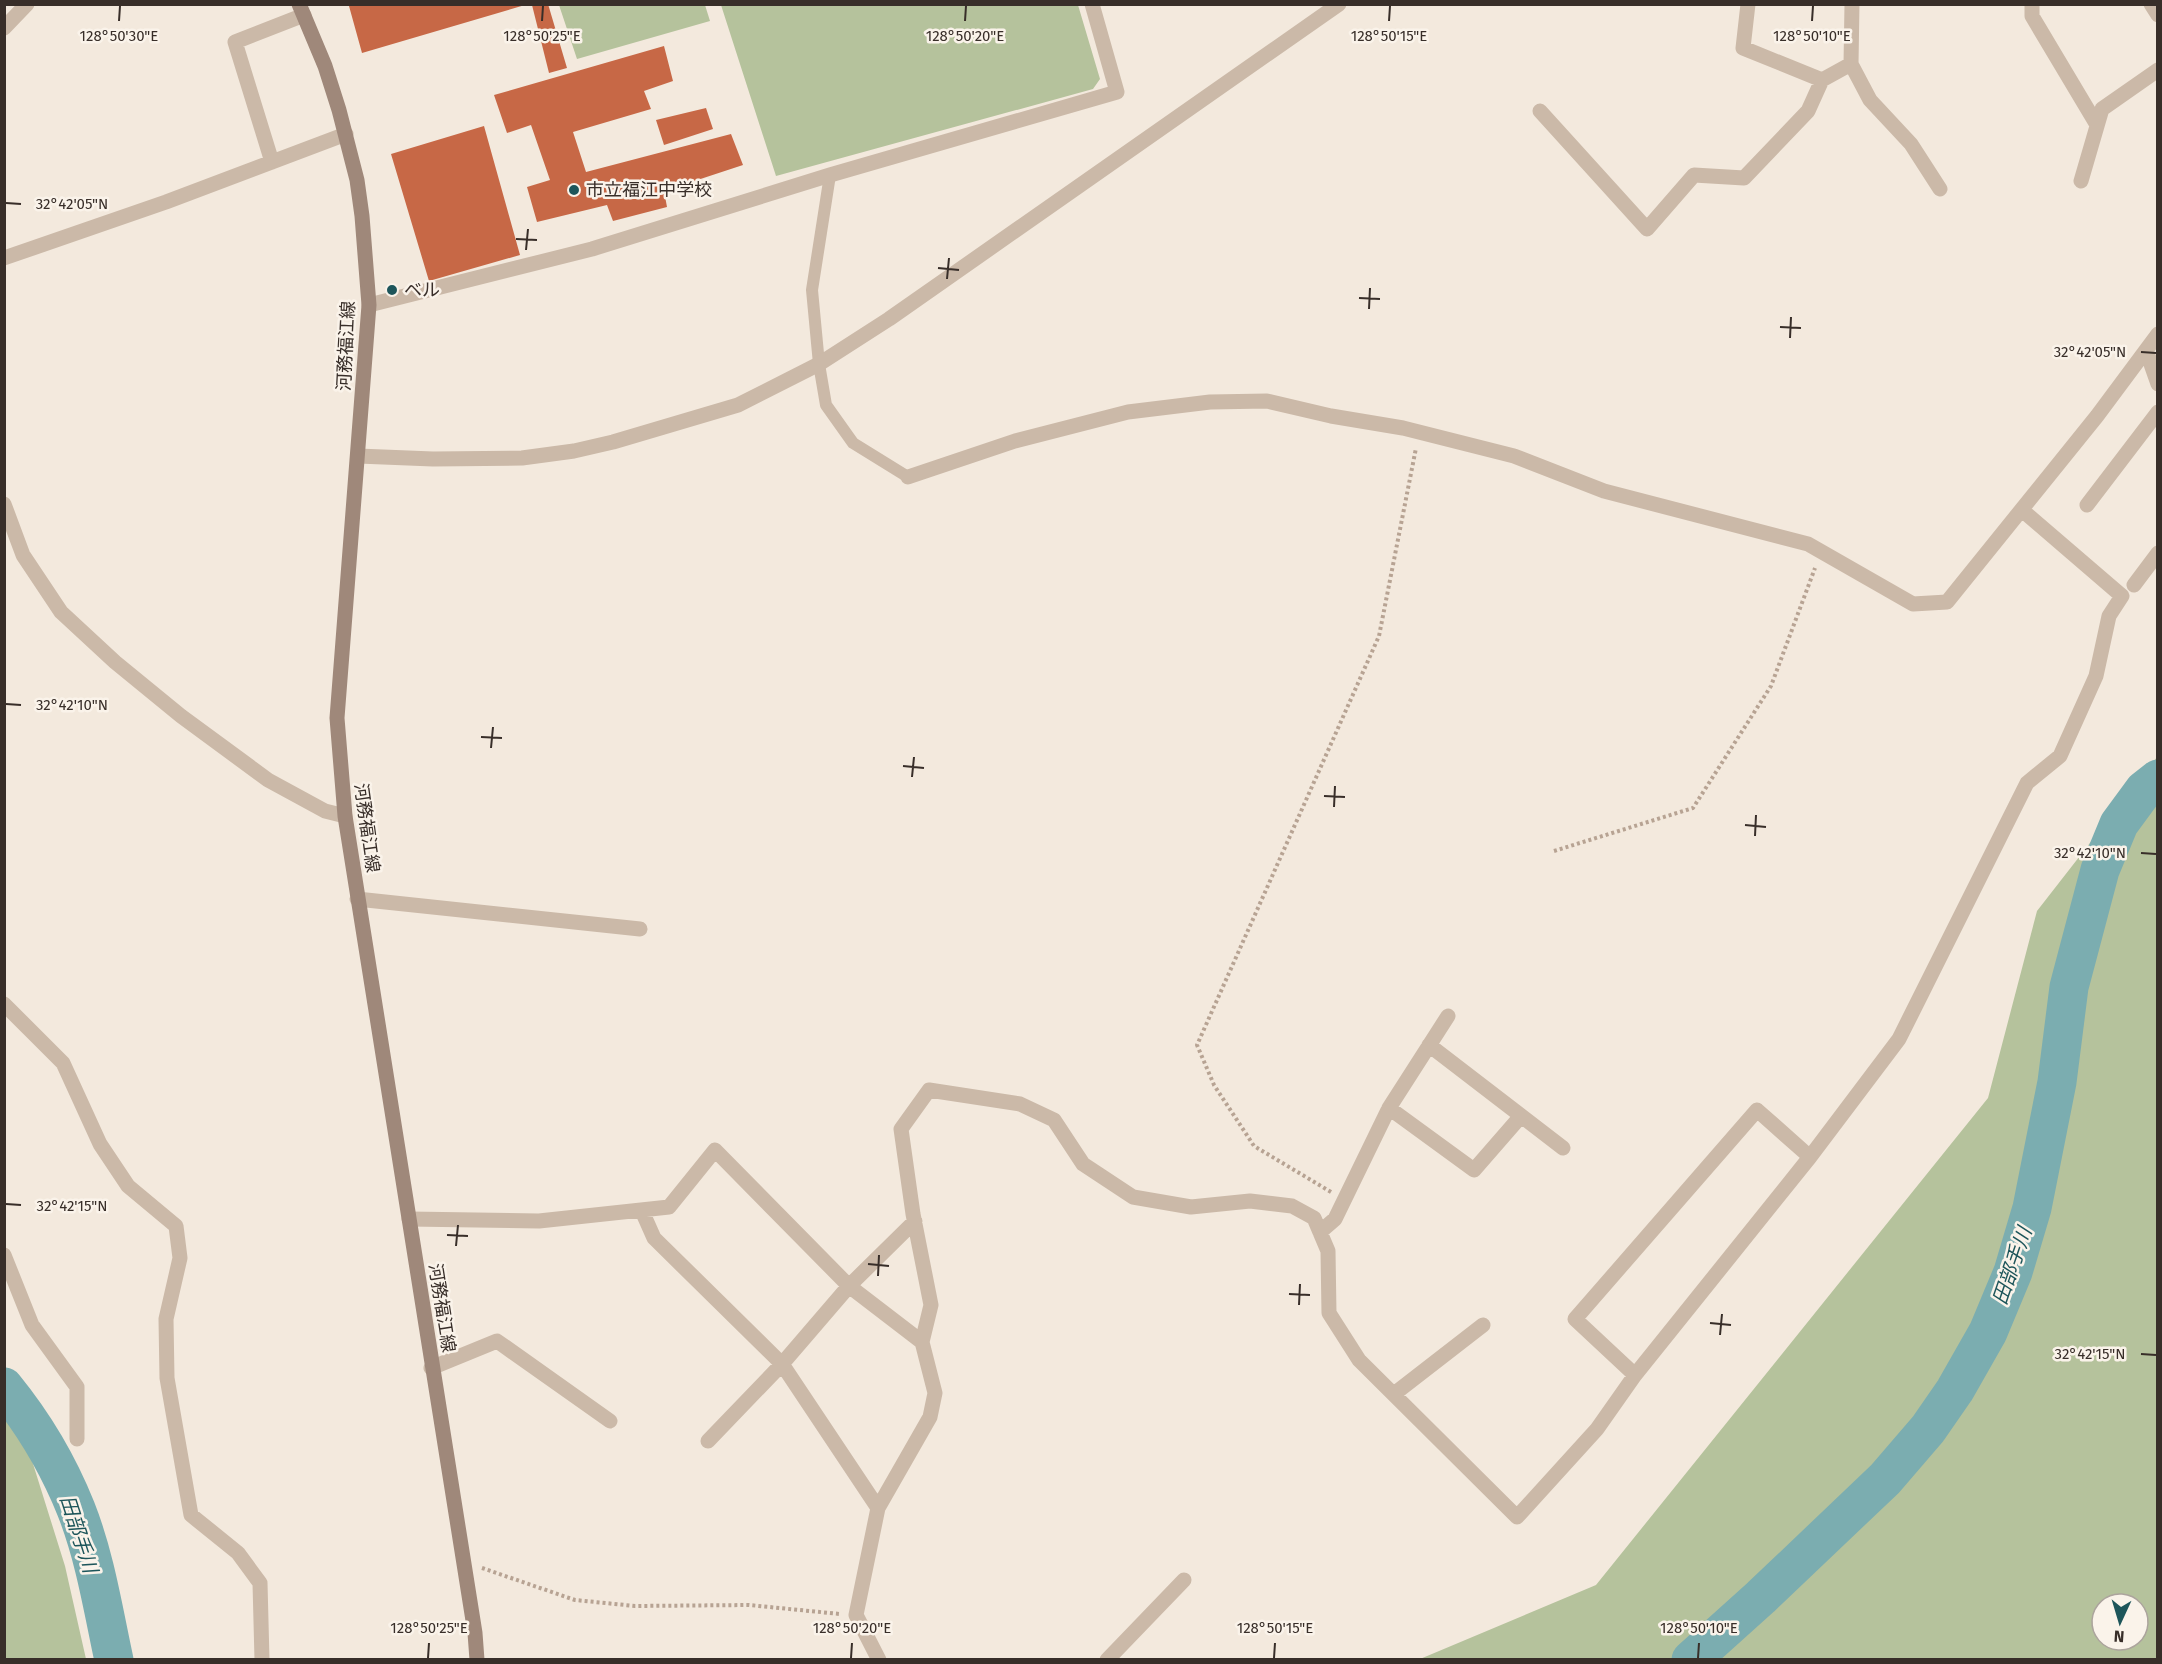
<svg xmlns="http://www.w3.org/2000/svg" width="2162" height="1664" font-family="'Fira Sans','Noto Sans JP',sans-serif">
<rect width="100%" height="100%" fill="#f3e9dd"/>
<path fill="#b5c29c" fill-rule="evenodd" d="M559 5H705L710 21 577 59Z
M721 5H1078L1100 79 1093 89 776 176Z
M2157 757V1659H1420L1596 1585 1988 1098 2037 911ZM2102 1604H2138V1640H2102Z
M5 1418 29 1451 65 1566 86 1659H5Z"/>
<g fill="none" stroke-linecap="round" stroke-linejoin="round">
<path stroke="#7badb0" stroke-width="39" d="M4 1387C35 1425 58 1464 76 1509 95 1557 103 1609 114 1660
M1691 1660 1761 1597 1885 1479 1928 1429 1955 1390 1988 1332 2013 1272 2032 1208 2057 1082 2069 987 2100 870 2119 824 2144 790 2158 779"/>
</g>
<path fill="#c76846" d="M354 4H525V5L362 53 349 6Z
M548 4 567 68 549 73 532 5Z
M664 46 673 81 644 91 651 109 573 132 586 172 731 134 743 165 664 191 667 207 613 221 607 205 537 222 527 187 550 180 531 125 507 133 494 95Z
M706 108 713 129 664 145 656 120Z
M484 126 520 255 429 281 391 154Z"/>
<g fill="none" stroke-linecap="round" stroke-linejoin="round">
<path stroke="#b7a393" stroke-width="4" stroke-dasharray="3 3" stroke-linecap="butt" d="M1554 851 1693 808 1771 686 1815 568
M1331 1192 1254 1146 1214 1085 1197 1045 1379 636 1416 448
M482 1568 575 1600 635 1606 749 1605 840 1614"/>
<path stroke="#cbb9a8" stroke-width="12" d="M830 175 812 290 819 364 826 405 853 443 908 477"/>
<path stroke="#cbb9a8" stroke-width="15" d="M1748 4 1743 48 1822 80
M1852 4 1851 64 1870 100 1911 144 1940 189
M2032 4V16L2097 125
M2151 4 2158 15
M4 28 27 4
M1540 111 1647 229 1694 175 1744 178 1808 111 1822 80 1851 64
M272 162 235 42 304 15
M2081 181 2102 109 2158 70
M4 258 166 202 346 134
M369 305 592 249 830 175 1117 92 1092 4
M2146 350 2158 384
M908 477 1015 441 1128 412 1210 402 1267 401 1331 416 1403 428 1514 456 1604 491 1808 544 1913 604 1947 602 2097 416 2158 334
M4 504 23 555 61 612 115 662 181 716 268 780 325 811 345 816
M2087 505 2158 412
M2134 585 2158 553
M357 899 640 929
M4 1004 63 1063 100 1144 128 1186 176 1226 180 1258 166 1319 167 1378 191 1515 238 1553 260 1583 262 1660
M1429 1045 1563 1148
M1389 1108 1474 1170 1521 1116
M642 1211 654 1238 782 1364 708 1441
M409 1219 539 1221 669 1207 715 1150 849 1286 782 1364 878 1508
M915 1221 849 1286 922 1342
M1320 1232 1335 1219 1389 1108 1448 1016
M4 1255 32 1325 77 1387V1439
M431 1368 497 1341 610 1421
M1635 1375 1575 1319 1757 1110 1810 1157
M1394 1394 1483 1325
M879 1660 856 1615 878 1508 930 1417 935 1393 922 1342 931 1305 913 1214 901 1129 929 1090 1020 1104 1054 1120 1083 1164 1133 1197 1191 1207 1250 1201 1292 1206 1314 1218 1328 1251 1329 1313 1359 1360 1517 1517 1597 1429 1635 1375 1810 1157 1899 1039 2027 783 2060 756 2096 676 2109 616 2122 596 2022 510
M1107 1660 1184 1580"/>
<path stroke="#cbb9a8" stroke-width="15" d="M358 456 433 459 522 458 574 451 613 442 738 405 819 364 889 319 1339 4"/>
<path stroke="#9f887a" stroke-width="15" d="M299 4 325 66 339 110 357 180 362 216 369 305 337 718 345 816 475 1633 477 1660"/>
</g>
<path fill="none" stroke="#382e29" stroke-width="2" d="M119 21 120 6M542 21 543 6M965 21 966 6M1389 21 1390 6M1812 21 1813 6M6 203 21 204M516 239 537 240M526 250 528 229M938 268 959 270M947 279 949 258M1359 298 1380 299M1369 309 1370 288M1780 327 1801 328M1790 338 1791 317M2141 352 2156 353M6 704 21 705M481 737 502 738M491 748 493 727M903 766 924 768M912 777 914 757M1324 796 1345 797M1334 807 1335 786M1745 825 1766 827M1755 836 1756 815M2141 853 2156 854M6 1204 21 1205M447 1235 468 1236M456 1246 458 1225M868 1264 889 1266M878 1276 879 1255M1289 1294 1310 1295M1299 1305 1300 1284M1710 1323 1731 1325M1720 1335 1722 1314M2141 1354 2156 1355M428 1658 429 1643M851 1658 852 1643M1274 1658 1275 1643M1698 1658 1699 1643"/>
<g fill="#1d555a" stroke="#faf3ea" stroke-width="2">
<circle cx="574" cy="190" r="6"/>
<circle cx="392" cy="290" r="6"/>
</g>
<g text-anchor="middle" stroke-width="5" stroke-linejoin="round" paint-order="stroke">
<g font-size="18" fill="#382e29" stroke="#faf3ea" text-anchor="start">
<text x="586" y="196">市立福江中学校</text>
<text x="404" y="296">ベル</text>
</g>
<g font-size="18" fill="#382e29" stroke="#faf3ea">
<text transform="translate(346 346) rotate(-87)" y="6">河務福江線</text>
<text transform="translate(367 828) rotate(82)" y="6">河務福江線</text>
<text transform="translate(442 1308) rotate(81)" y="6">河務福江線</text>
</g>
<g font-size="20" font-style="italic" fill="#1d555a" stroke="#faf3ea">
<text transform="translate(2012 1266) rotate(-71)" y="7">田部手川</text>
<text transform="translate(79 1534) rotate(72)" y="7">田部手川</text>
</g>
</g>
<g font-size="15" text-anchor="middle" fill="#382e29" stroke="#faf3ea" stroke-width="5" stroke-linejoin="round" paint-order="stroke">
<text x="119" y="41">128°50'30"E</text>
<text x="542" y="41">128°50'25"E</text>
<text x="965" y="41">128°50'20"E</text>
<text x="1389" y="41">128°50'15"E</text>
<text x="1812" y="41">128°50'10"E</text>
<text x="72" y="209">32°42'05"N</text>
<text x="2090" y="357">32°42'05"N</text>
<text x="72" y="710">32°42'10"N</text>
<text x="2090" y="858">32°42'10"N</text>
<text x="72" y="1211">32°42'15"N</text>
<text x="2090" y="1359">32°42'15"N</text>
<text x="429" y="1633">128°50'25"E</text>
<text x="852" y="1633">128°50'20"E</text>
<text x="1275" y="1633">128°50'15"E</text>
<text x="1699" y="1633">128°50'10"E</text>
</g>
<rect width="2162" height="1664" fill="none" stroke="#382e29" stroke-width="12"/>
<g transform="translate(2120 1622) rotate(184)"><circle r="28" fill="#faf3ea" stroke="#aca49d" stroke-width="1.5"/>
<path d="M0-4.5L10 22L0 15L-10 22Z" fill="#1d555a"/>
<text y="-9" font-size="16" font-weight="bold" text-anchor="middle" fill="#382e29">N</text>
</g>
</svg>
